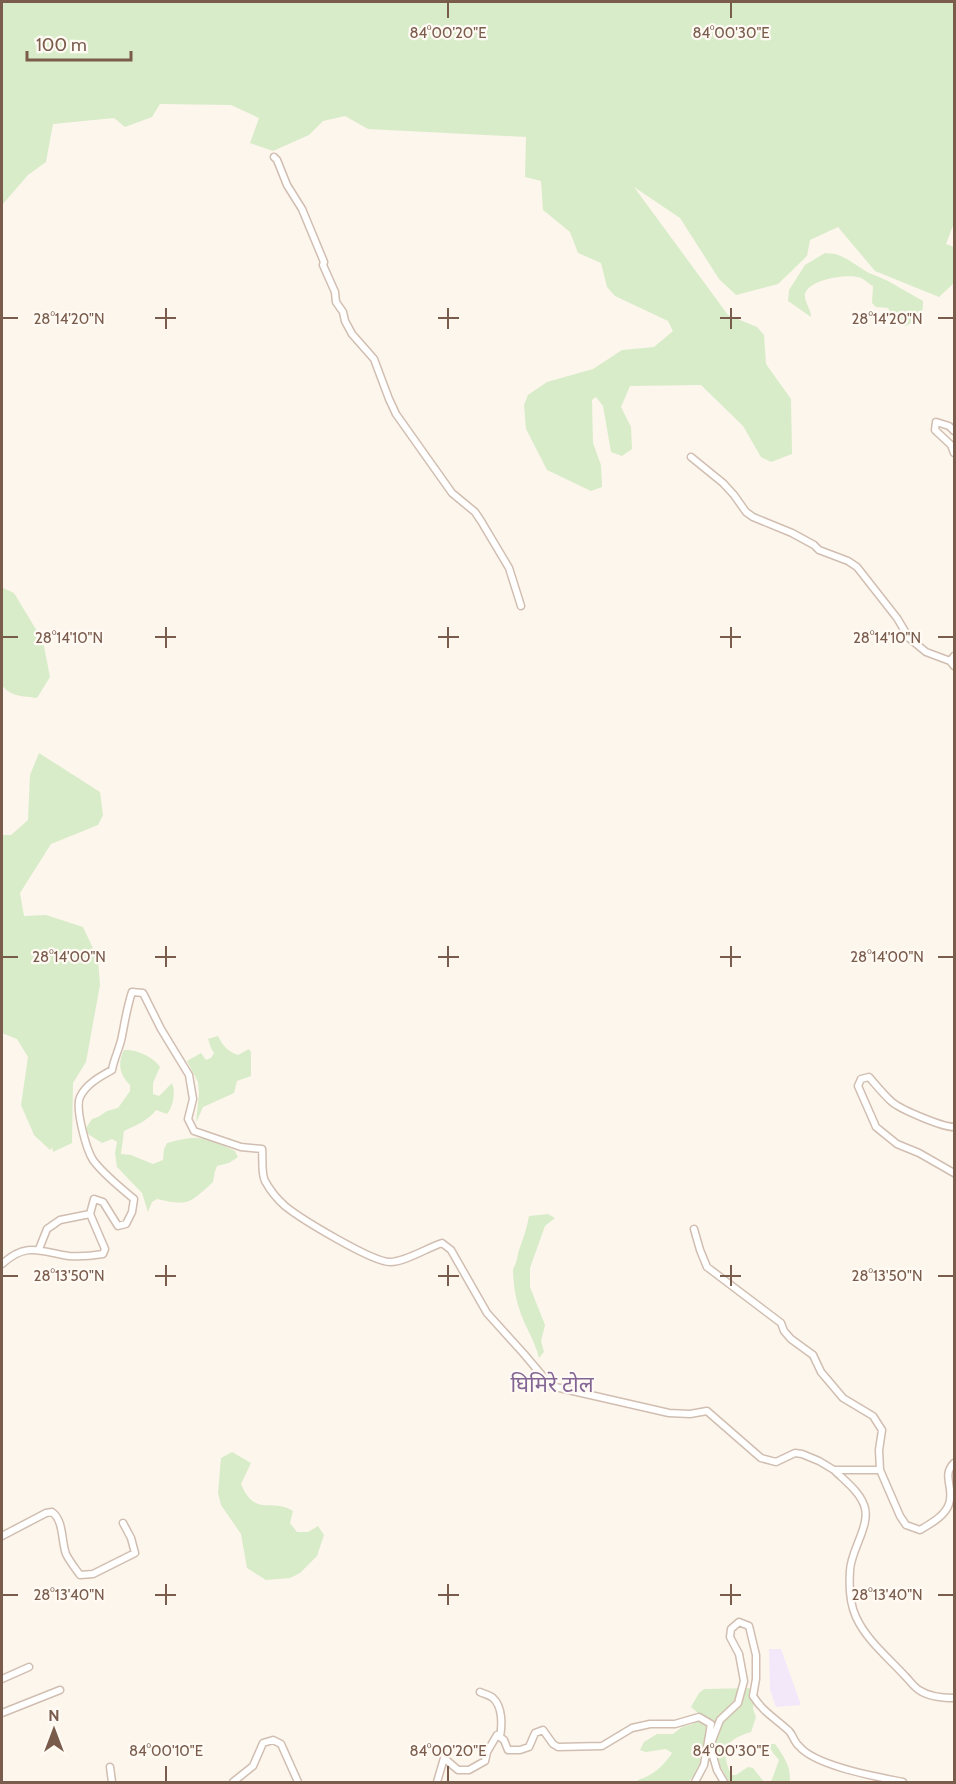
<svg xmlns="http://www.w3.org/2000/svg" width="956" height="1784" font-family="Cabin,'Noto Sans Devanagari',sans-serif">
<rect width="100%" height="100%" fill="#fdf6ec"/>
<path fill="#f3e8fa" d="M769 1649H781L801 1705 776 1707 770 1690Z"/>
<path fill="#d8ecc9" d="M2 2H954V223L946 244 954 247V283L939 297 875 271 838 227 810 240 807 256 778 284 736 295 719 279 680 218 634 187 728 315 757 327 764 335 766 364 791 399 792 454 771 462 761 457 743 426 701 385 630 386 621 407 631 427 632 449 622 456 611 452 603 406 596 397 592 400 593 443 601 465 602 487 591 491 547 470 526 429 524 405 528 395 547 382 593 369 622 350 654 347 673 331 668 321 615 296 607 287 601 263 578 253 570 232 543 210 541 181 525 177 526 137 368 129 345 116 323 121 309 135 273 151 250 143 259 118 231 105 160 104 152 117 125 127 114 118 53 124 46 162 28 175 2 205Z
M825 253 836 254 847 259 867 272 888 281 923 301C923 318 920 318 906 326 888 322 896 320 888 308L876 307 872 303 873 286C869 284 865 280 861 278 849 273 809 279 805 294 804 302 811 309 811 317L788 301 789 290 805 265Z
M3 588 14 593 43 641 50 677 37 698C24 696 10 697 2 685Z
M39 753 100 792 103 815 98 825 51 844 20 893 24 916 46 915 83 927 98 959 100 985 86 1062 73 1083 72 1143 53 1152 52 1147 50 1150 34 1135 21 1105 28 1057 17 1039 2 1033V835H11L28 820 30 775Z
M218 1036C223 1046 227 1051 238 1055L249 1049 251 1052V1076L237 1081 234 1093 203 1107 196 1123 199 1093 198 1082 187 1061 201 1053 206 1060 211 1058 214 1053 211 1048 208 1039Z
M124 1050C136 1049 154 1057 160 1067L153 1083V1094L159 1096 172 1083C176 1092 173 1107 167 1114L156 1110C149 1120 135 1126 124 1131L121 1154 131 1155 153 1164 163 1160 164 1149 167 1143C198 1134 206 1137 235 1151L238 1157 229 1163 217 1166 215 1171 213 1182C189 1204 189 1206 157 1199L152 1202 148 1212 142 1193 117 1167 115 1153 117 1142 112 1139 102 1143 88 1134 86 1128 92 1119 98 1117 107 1111 118 1108 130 1091V1085C120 1075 117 1064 124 1050Z
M548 1214 555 1218 545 1226 530 1268V1287L545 1325 541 1341 544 1352 539 1358C535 1340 524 1326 519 1308 515 1296 513 1282 513 1269 517 1263 517 1257 519 1250 523 1239 527 1228 529 1216Z
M232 1452 251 1463 241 1484C255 1518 272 1497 293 1511L290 1523 297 1532H308L318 1526 324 1535 317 1556 300 1573 290 1578 266 1580 247 1568 241 1534 221 1505 218 1493 221 1458Z
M755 1688 753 1709 756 1717 751 1732C725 1740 720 1749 731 1775H736L748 1767 753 1768 764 1782H729L715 1757 698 1771 688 1782H637L638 1780C654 1775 663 1766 672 1753L666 1749 646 1752 640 1750 644 1742 657 1734H673L682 1727 693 1724 699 1714 691 1707 699 1693 704 1689Z
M768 1744H775C784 1757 790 1764 790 1780L788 1782H771L779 1760 773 1753Z"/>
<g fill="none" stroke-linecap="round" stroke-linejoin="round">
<defs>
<path id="minor" d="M274 157 277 160 287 185 302 209 324 262 323 265 335 292 336 302 343 312 345 321 352 334 374 359 389 399 396 414 452 493 475 512 481 521 509 568 521 606
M954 431 949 426 936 422 935 430 951 445 954 453
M691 457 723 483 734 495 746 512 753 517 792 533 814 545 819 550 848 561 857 567 897 618 909 638 926 652 950 661
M954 656 950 661 954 666
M954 1127C942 1127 902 1110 892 1102 884 1095 876 1085 869 1077L861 1079 858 1086 876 1127 897 1144 919 1153 954 1173
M694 1229 700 1250 707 1267 781 1323 784 1331 791 1339 813 1355 821 1372 843 1398 873 1416 882 1430 879 1450 880 1470
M39 1249 47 1229 60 1220 90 1214
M2 1264C27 1241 41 1252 69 1256 81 1257 91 1256 103 1254L105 1249 90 1214 94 1199 103 1202 118 1226 126 1224 132 1212 134 1199C120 1187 104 1175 93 1160 86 1149 75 1108 80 1097 86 1084 101 1076 112 1070 114 1058 120 1048 122 1036 125 1021 127 1007 132 992L143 993 161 1029 189 1075 193 1099 188 1119 194 1131 241 1147 262 1149C263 1159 261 1173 265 1181 270 1190 277 1199 285 1206 301 1219 372 1262 390 1262 405 1262 427 1248 442 1243L451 1250 487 1313 524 1354 551 1386 669 1413 690 1414 707 1411 761 1458 776 1462 795 1453 802 1454 819 1461 834 1470H880L900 1516 906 1525 920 1530C930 1524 945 1516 949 1504 955 1488 941 1476 954 1463
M834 1470C844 1480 859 1491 864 1505 872 1524 850 1551 850 1571 849 1585 850 1604 856 1617 867 1641 889 1658 906 1677 910 1681 914 1687 919 1690 929 1697 943 1698 954 1698
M2 1536 46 1513 52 1512C64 1521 61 1540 66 1554 70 1562 75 1568 80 1575L93 1574 135 1553 131 1538 123 1523
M2 1679 29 1667
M480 1692C484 1694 490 1695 493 1698 503 1707 502 1726 500 1737
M2 1713 60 1690
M110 1767 112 1782
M233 1782 253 1766 263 1743 273 1740 281 1744 298 1782
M437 1782 444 1758 458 1770H469L485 1761 487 1752 497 1735 504 1740 508 1750H520L529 1747 535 1733 543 1730 553 1744 558 1747 602 1746 632 1728 650 1724H675L699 1717 711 1724 704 1765 695 1782
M724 1782 717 1770 710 1746 720 1720 738 1703 744 1681 739 1654 730 1637 731 1629 739 1622 749 1626 756 1655V1679L753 1696C763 1712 775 1718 789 1731 793 1735 794 1742 799 1746 815 1766 878 1777 903 1782"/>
</defs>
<use href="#minor" stroke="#d1beb0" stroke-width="9"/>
<use href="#minor" stroke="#fff" stroke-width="6"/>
</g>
<path fill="none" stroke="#7a5c4d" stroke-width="2" d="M448 3V18M731 3V18M166 308V329M448 308V329M731 308V329M3 318H18M155 318H176M438 318H459M720 318H741M938 318H953M166 627V648M448 627V648M731 627V648M3 637H18M155 637H176M438 637H459M720 637H741M938 637H953M166 946V967M448 946V967M731 946V967M3 957H18M155 957H176M438 957H459M720 957H741M938 957H953M166 1265V1286M448 1265V1286M731 1265V1286M3 1276H18M155 1276H176M438 1276H459M720 1276H741M938 1276H953M166 1584V1605M448 1584V1605M731 1584V1605M3 1595H18M155 1595H176M438 1595H459M720 1595H741M938 1595H953M166 1766V1781M448 1766V1781M731 1766V1781"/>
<g text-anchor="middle" stroke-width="4.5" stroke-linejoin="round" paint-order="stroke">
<g font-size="22" fill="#846695" stroke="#fffaf3">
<text x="552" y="1392">घिमिरे टोल</text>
</g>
</g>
<g font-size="15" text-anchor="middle" fill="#7a5c4d" stroke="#fffaf3" stroke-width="4.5" stroke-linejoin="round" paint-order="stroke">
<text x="448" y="38">84°00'20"E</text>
<text x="731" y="38">84°00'30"E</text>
<text x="69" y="324">28°14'20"N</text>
<text x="887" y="324">28°14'20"N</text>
<text x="69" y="643">28°14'10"N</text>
<text x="887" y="643">28°14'10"N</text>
<text x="69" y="962">28°14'00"N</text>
<text x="887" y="962">28°14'00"N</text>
<text x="69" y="1281">28°13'50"N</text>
<text x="887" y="1281">28°13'50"N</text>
<text x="69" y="1600">28°13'40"N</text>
<text x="887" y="1600">28°13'40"N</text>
<text x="166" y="1756">84°00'10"E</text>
<text x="448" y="1756">84°00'20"E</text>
<text x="731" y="1756">84°00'30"E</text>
</g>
<rect width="956" height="1784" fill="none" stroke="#7a5c4d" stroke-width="6"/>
<g transform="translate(54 1730)" stroke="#fffaf3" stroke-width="4.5" paint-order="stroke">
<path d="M0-4.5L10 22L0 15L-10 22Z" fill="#7a5c4d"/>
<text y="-9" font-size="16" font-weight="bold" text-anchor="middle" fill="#7a5c4d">N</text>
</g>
<path d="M27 51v9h104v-9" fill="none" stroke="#7a5c4d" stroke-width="3"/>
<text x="36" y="51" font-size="18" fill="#7a5c4d" stroke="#fffaf3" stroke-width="4.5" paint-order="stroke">100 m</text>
</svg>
